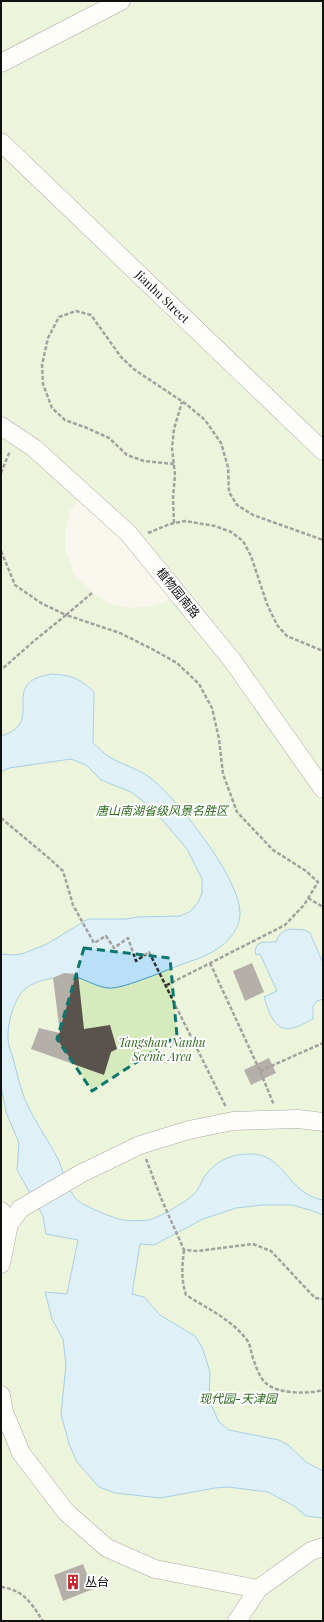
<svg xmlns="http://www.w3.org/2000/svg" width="324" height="1622" font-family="'Playfair Display','Noto Sans SC',serif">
<rect width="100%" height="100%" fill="#fffdf5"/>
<path fill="#d5ebbd" d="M1 1H323V1621H1Z"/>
<path fill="#f1ede2" d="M84 493 178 594 165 602 152 606 129 608 111 604 92 593 75 576 66 552 65 530 70 511Z"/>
<path fill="#b9e0f7" stroke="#3f96cf" d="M51 674C70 675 80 678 94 692L93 743C98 747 103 753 108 756 122 765 140 769 153 780 179 802 240 878 240 913 240 937 214 954 194 960 175 966 123 990 108 988 98 987 88 981 79 978 65 974 38 979 26 988 14 997 7 1024 8 1039 8 1045 11 1052 13 1058 17 1073 20 1088 26 1102 35 1122 48 1140 58 1159 64 1173 67 1189 77 1200 82 1205 115 1219 123 1220 130 1221 141 1221 148 1220 159 1218 188 1201 196 1192 199 1188 201 1183 203 1179 214 1162 229 1154 250 1154 285 1153 287 1194 323 1200V1215L310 1210 292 1205H263L236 1208 203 1219 154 1245 140 1244 132 1294 144 1297 160 1315 195 1336 202 1347 207 1362 210 1373 209 1400 219 1422 229 1430 279 1440 288 1445 306 1462 323 1471V1518L306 1516 294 1506 268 1492 228 1487 215 1488 160 1498 115 1493 99 1487 77 1462 69 1444 61 1414 66 1365 63 1339 52 1319 45 1292 67 1294 78 1240 46 1234 43 1216 17 1170 19 1143 6 1112 1 1086V954L12 955 22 954 47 944 88 919H126L137 917 180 916 191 911 198 902 202 893V879L187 849 153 809 131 792 101 780 86 765 71 759 9 768 1 772V736C39 725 12 697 30 682 36 677 43 676 51 674Z
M290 929 305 930 310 933 323 963V999L317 1001 313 1006V1019C306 1022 299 1027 292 1028 274 1033 268 1009 264 997L277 991 260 954 256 955 255 950 258 944 263 942H276C279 934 282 931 290 929Z"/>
<path fill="#5a524d" d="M252 963 264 992 245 1001 233 971Z
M64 973 78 974 84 1029 110 1025 117 1049 111 1052 104 1075 31 1049 39 1028 60 1033 53 978Z
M269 1058 276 1073 251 1085 244 1070Z
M83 1564 93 1589 63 1601 54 1575Z"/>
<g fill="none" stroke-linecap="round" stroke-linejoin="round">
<defs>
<path id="minor" d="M1 63 121 1
M1 142 323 451
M1 426 34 448 128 533 232 660 323 789
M1 1211 9 1224 1 1264
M9 1224 20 1209 82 1173 140 1145 189 1130 233 1121 298 1119 323 1122
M1 1395 4 1412 21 1453 66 1512 107 1548 155 1569 258 1589
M237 1621 258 1589 311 1551 323 1547"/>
</defs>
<use href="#minor" stroke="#444" stroke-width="19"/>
<path stroke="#333" stroke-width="2.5" stroke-dasharray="4 2" stroke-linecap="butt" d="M174 464 144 461 127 455 109 438 87 428 65 420 52 408 43 384 42 365 48 338 59 317 76 311 91 315 121 357 135 370 186 404 205 420 221 443 228 467 229 492 237 505 253 515 323 540
M1 473 10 451
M174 523 173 498 175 475 172 448 174 429 182 402
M148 533 170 524 185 521 215 526 231 532 243 541 251 556 267 604 277 625 287 636 323 651
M1 551 15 585 41 603 66 615 34 641 1 670
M92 593 66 615 120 633 152 649 177 663 199 684 212 708 219 739 223 774 237 812 273 850 306 871 318 882 304 905 285 925 167 985
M1 818 50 859 63 871 73 905 94 943 106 936 114 948 128 938 136 961 149 952 226 1107
M308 898 323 907
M210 963 260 1071 274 1105
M260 1071 323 1043
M146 1159 161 1198 184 1250 198 1251 253 1244 271 1251 315 1298 323 1299
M184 1250C182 1266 181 1279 186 1295 208 1309 231 1319 247 1340 251 1346 251 1354 254 1361 257 1369 260 1379 267 1384 279 1394 309 1394 323 1390
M1 1587C24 1590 31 1603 43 1621"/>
<use href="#minor" stroke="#fff" stroke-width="18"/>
</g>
<path d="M0 0H324V1622H0ZM84 948 170 958 177 1036 92 1091 57 1039Z" fill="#fffdf5" fill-opacity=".55" fill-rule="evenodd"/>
<path fill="none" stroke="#0f766e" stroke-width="3" stroke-dasharray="8 5" stroke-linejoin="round" d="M84 948 170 958 177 1036 92 1091 57 1039Z"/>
<defs>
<symbol id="building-bare" viewBox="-9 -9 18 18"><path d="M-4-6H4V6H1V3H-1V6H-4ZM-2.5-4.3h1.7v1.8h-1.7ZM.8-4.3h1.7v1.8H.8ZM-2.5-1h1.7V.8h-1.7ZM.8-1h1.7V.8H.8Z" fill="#c4262e" stroke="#fff" stroke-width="2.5" paint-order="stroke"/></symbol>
</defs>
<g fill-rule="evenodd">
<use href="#building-bare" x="62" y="1571" width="22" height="22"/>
</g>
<g text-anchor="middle" stroke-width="4" stroke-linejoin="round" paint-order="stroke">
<g font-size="12" fill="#111" stroke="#fff">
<text transform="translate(162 297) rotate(44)" y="4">Jianhu Street</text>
<text transform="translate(178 593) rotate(51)" y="4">植物园南路</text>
</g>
<g font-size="12" font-style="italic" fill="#2f6b1f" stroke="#fff">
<text x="162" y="815">唐山南湖省级风景名胜区</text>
<text x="162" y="1047">Tangshan Nanhu<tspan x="162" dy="14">Scenic Area</tspan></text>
<text x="238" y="1403">现代园-天津园</text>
</g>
<g font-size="12" fill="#111" stroke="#fff" text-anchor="start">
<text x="85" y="1586">丛台</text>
</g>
</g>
<rect width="324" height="1622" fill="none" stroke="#111111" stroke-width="4"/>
</svg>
